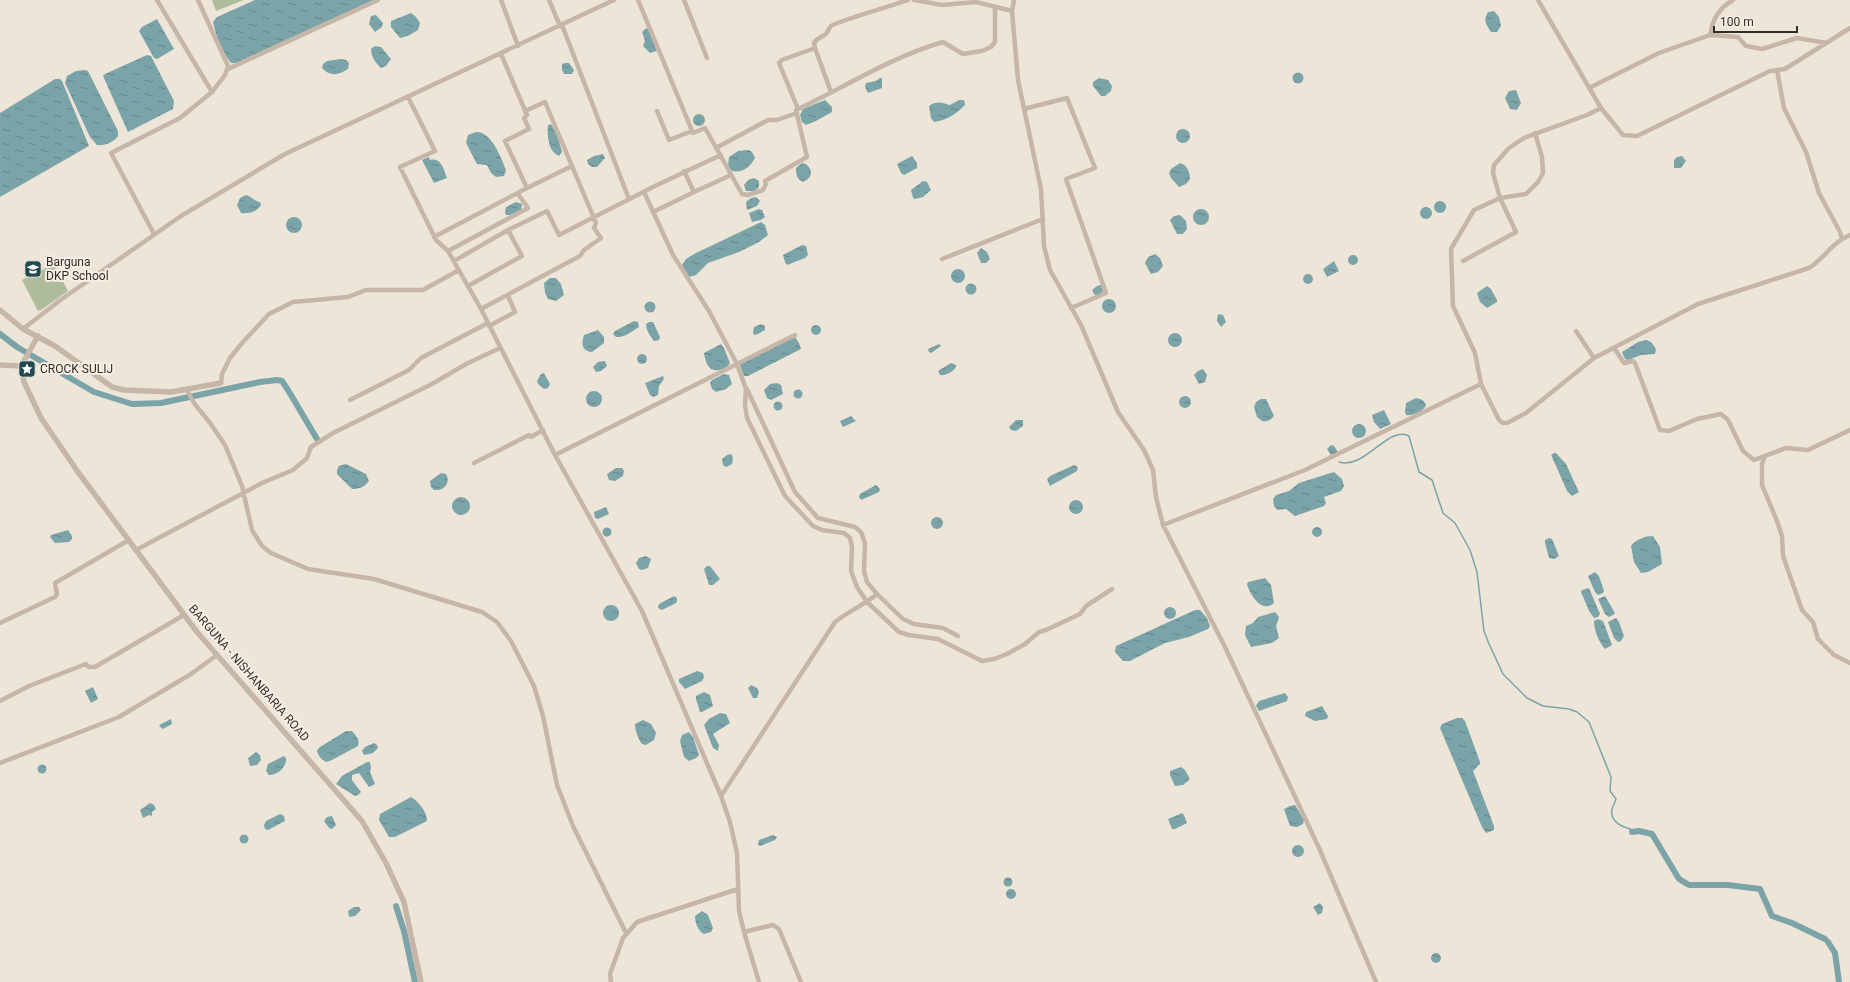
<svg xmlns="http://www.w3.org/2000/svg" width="1850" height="982" font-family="Roboto,sans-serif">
<defs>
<pattern id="water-ripples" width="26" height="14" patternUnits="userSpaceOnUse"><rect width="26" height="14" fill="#7ba4a9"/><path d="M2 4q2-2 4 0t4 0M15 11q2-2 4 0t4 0" fill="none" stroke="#65868a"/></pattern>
</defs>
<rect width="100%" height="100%" fill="#eee5d9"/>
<path fill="#afbc9b" d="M212 0H244L216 11Z
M54 264 68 291 41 310 38 311 22 280Z"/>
<path fill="url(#water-ripples)" d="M255 0H374L236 63H231C222 52 216 36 213 22L217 17Z
M1494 11 1499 17 1501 26 1497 32H1491C1486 24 1483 21 1488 12Z
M411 13 416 17 420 23 418 30 408 36 400 38 391 27V21Z
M376 15 383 23 382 27 375 32 369 24 371 16Z
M157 19 174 49 157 59 154 58 139 31 142 27Z
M648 28 657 51 650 53 643 46 645 41 642 32 645 29Z
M375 46 381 47 391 59 386 66 381 68C376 63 371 57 371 49Z
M147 55 151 56 174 101 173 109 128 132 103 76 105 74Z
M341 59 346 60 349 63 348 69C339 75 330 77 322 68L323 64 327 61Z
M565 63H569L574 70 572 74H564L562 70V64Z
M84 70 88 71 118 131V136C114 142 105 146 97 145L90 137 65 83 67 76 76 71Z
M1292.5 78a5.5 5.5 0 1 1 11 0a5.5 5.5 0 1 1-11 0Z
M880 78H882V88L868 93 865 87 866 83 876 81Z
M1099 78 1108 80 1112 86 1111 91 1105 96H1101L1093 86V82Z
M55 79H60L62 81 89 146 0 197V113Z
M1516 90 1521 103 1517 110 1510 109 1505 98 1509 91Z
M825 100 832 107V112L816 121 806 125 802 122 800 115 803 109Z
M959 100H964L965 105C957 113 946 121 934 122L931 118 929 106C937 100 942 103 950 105Z
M693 120a6 6 0 1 1 12 0a6 6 0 1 1-12 0Z
M551 124 558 137 562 152 559 156C548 152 547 135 548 125Z
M1176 136a7 7 0 1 1 14 0a7 7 0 1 1-14 0Z
M476 132C491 131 501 157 506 170L504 176 496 177 491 173 487 165 477 164 466 143 468 135Z
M749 150 752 152 755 158C750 167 743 173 732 171L728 166 729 157 738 151Z
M603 154 605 158 597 167H592L588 164 587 160 594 156Z
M912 156 917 163V168L904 175 901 173 897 164Z
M1682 156 1686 161 1681 168H1674V160L1677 157Z
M429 157 430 160C441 157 444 170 447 178L434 183 422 160Z
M802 163 806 164C814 171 812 178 803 182 797 179 796 175 796 168Z
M1180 163C1187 165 1190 172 1190 179L1186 184 1179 187 1171 178 1169 173 1171 169Z
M754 178 759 181V187L755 191H746L744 185 748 180Z
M923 181 927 182 931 190 923 197 915 199 913 198 911 190Z
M246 195C251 196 254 201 260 202L261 205C257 212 249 214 241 213L237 205 240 198Z
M756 197 760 201 757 206 747 210 746 202 751 198Z
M1434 207a6 6 0 1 1 12 0a6 6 0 1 1-12 0Z
M516 202 522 204 521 210 510 215H506L505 212 506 207Z
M1420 213a6 6 0 1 1 12 0a6 6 0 1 1-12 0Z
M759 209 762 210 765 217 761 220 752 222 749 213Z
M1193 217a8 8 0 1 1 16 0a8 8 0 1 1-16 0Z
M1180 215 1186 221 1187 229 1183 234H1177L1170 220 1174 216Z
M286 225a8 8 0 1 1 16 0a8 8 0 1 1-16 0Z
M761 222 765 225 768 235 759 242 739 252 708 263 696 275 689 277 685 273 682 265 686 259 696 253Z
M802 245 806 246 808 255 805 258 787 265 785 262 783 255Z
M981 248 987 252 990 259 986 263H981L977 253Z
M1155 254 1160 258 1163 266 1158 272 1151 274 1145 263 1148 257Z
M1348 260a5 5 0 1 1 10 0a5 5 0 1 1-10 0Z
M1334 261 1339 271 1327 277 1323 269Z
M951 276a7 7 0 1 1 14 0a7 7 0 1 1-14 0Z
M1303 279a5 5 0 1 1 10 0a5 5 0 1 1-10 0Z
M550 278H556L561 284 564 295 556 301 548 299 545 293 544 283Z
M965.5 289a5.5 5.5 0 1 1 11 0a5.5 5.5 0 1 1-11 0Z
M1101 285 1103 292 1098 296 1094 294 1092 290 1097 286Z
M1487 286 1491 289 1497 300V302L1487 308 1480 302 1477 293Z
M1102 306a7 7 0 1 1 14 0a7 7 0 1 1-14 0Z
M644.5 307a5.5 5.5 0 1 1 11 0a5.5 5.5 0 1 1-11 0Z
M1218 314 1223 315 1226 322 1221 327 1217 321Z
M634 321 638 322 639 327C632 331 625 338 616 337L613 334 615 331Z
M649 322H653L660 337 659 340 654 341C650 336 646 330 646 324Z
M761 324 765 326V330L758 334 754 335 753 333 754 327Z
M811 330a5 5 0 1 1 10 0a5 5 0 1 1-10 0Z
M598 330 604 337V343L592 352C582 351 581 345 584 335Z
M1168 340a7 7 0 1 1 14 0a7 7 0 1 1-14 0Z
M795 337 799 343 801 349 748 376H744L740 365 742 362Z
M1646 340 1651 342 1656 349 1655 354 1641 355 1628 360 1625 359 1622 352 1638 342Z
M721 344 724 348 730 363C727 369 716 373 710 368 706 364 705 358 704 353Z
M939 344 941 346 931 353 929 352 928 349Z
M637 359a5 5 0 1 1 10 0a5 5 0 1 1-10 0Z
M605 361 607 366 601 371 596 372 593 367 598 362Z
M951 363 956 365V367C953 372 945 376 940 375L938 371Z
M1203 369 1207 375 1205 382 1199 384 1194 375 1198 371Z
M544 373 550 384 548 388 544 389 538 384 537 381 541 374Z
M724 374 729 375 732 384 726 389 716 392 712 389 710 383 712 380Z
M663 376 664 379 659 386 658 395 653 397 650 395 645 383Z
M777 383 781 385 783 394 771 400 767 398 764 390 770 384Z
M793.5 394a4.5 4.5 0 1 1 9 0a4.5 4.5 0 1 1-9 0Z
M586 399a8 8 0 1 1 16 0a8 8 0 1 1-16 0Z
M1179 402a6 6 0 1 1 12 0a6 6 0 1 1-12 0Z
M1416 398C1421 399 1424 400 1426 405 1424 411 1413 416 1406 415L1405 412 1406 403Z
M1261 399H1266L1274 416C1271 420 1267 422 1262 421L1257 417 1254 407 1256 402Z
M773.5 406a4.5 4.5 0 1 1 9 0a4.5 4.5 0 1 1-9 0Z
M1384 410 1391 424 1380 429 1374 422 1372 415Z
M851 416 856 421 843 427 840 421Z
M1016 420H1023V426L1016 431 1011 430 1009 427Z
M1352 431a7 7 0 1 1 14 0a7 7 0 1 1-14 0Z
M1331 445 1334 446 1338 452 1331 455 1327 449Z
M1554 453H1556L1566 464 1578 490 1579 492 1572 496 1567 491 1552 457 1551 455Z
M731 454 733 458 732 464 726 467 723 465 722 459 727 455Z
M346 464 366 474 369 481C364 487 360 489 352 489L337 474V470L339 466Z
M1074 465 1078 467 1077 471 1050 486 1047 479 1050 476Z
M616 468H622L624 471 623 476 615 481 609 480 607 474Z
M1334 472 1342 479 1344 486 1341 491 1324 497 1326 503 1324 506 1295 516 1286 509 1277 510 1274 506 1273 499 1276 495 1289 491 1299 483Z
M441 473 446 474C451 483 444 491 434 490L431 487 430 481Z
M876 485 880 489 879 492 861 500 859 497 860 494Z
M452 506a9 9 0 1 1 18 0a9 9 0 1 1-18 0Z
M1069 507a7 7 0 1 1 14 0a7 7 0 1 1-14 0Z
M606 507 609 514 598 519 595 518 594 512Z
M931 523a6 6 0 1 1 12 0a6 6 0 1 1-12 0Z
M1312 532a5 5 0 1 1 10 0a5 5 0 1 1-10 0Z
M602.5 532a4.5 4.5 0 1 1 9 0a4.5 4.5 0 1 1-9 0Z
M68 530 72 536V539L69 542 55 543 50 537 51 535Z
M1653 536 1660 547 1662 564 1648 572 1641 573 1634 562 1631 546C1636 539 1646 536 1653 536Z
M1549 538 1552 539 1559 556 1554 559 1549 558 1545 543V540Z
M646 556 651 559 648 568 642 570 639 569 636 563 639 558Z
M707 566H710L720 579 713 585H709L704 569Z
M1595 572 1599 576 1604 591 1603 593 1598 595 1595 592 1588 576Z
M1265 578 1271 585 1274 603C1262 614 1250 595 1247 584L1248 582Z
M1589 588 1600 614 1598 617 1594 618 1589 611 1581 592 1582 590Z
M674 596 677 598V601L676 603 662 610 658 608 659 604Z
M1605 596 1615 613 1613 615 1609 617 1605 614 1598 599Z
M603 613a8 8 0 1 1 16 0a8 8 0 1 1-16 0Z
M1164 613a6 6 0 1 1 12 0a6 6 0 1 1-12 0Z
M1195 610H1200L1207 618 1210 626 1208 629 1189 637 1165 643 1130 661H1123L1115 652 1116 646Z
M1275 612 1279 617 1276 626 1279 638 1272 643 1251 647 1245 635 1246 626 1253 623 1258 617Z
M1616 618 1619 622 1624 636 1621 641 1618 642 1614 638 1608 622Z
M1598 619 1603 621 1612 645 1605 649C1599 642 1594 631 1594 621Z
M697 671 703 673 704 677 702 681 685 689 679 682V679Z
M751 685 757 688 759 692 757 698H753L748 688Z
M93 687 98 699 91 703 85 691Z
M704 692 710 695 713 706 702 712H700L696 699V696Z
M1285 693 1288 697 1287 701 1259 711 1256 706 1259 701Z
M1322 706 1328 716 1327 719 1315 721 1305 716 1306 712Z
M720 713 726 714 730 723 713 734 719 745 718 751 713 748 704 725 709 719Z
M1457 718H1462L1465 721 1480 762V764L1473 771 1494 826V830L1486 833 1482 827 1440 728 1442 724Z
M171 719 172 724 163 729 159 726 161 724Z
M643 720 651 724 656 733 654 740 646 745 642 744C638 739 635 730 635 724Z
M346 731H352C356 736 360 739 358 746L330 761 326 762C321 759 318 756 317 750L320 747Z
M689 732 693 737 699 755 696 758 689 761 684 757 680 741 682 735Z
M374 743 377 745 378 748 373 753 364 755 362 751 365 747Z
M256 752 260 755 261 760 257 765 250 766 248 758Z
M284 756 286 758C287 767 278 775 269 775L266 771 268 764Z
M367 762H370L371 768 370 772 375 784 369 787 359 773 352 775V780L361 792 358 795 355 796 336 784 342 776Z
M37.5 769a4.5 4.5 0 1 1 9 0a4.5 4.5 0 1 1-9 0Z
M1181 767 1185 770 1190 779 1183 785 1175 786 1170 775V771Z
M411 797C419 802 427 812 427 821L395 837H389L379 820 380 814Z
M150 803 154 805 156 809 152 812V816L149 815 143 818 140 810Z
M1295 805 1304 820 1303 824 1297 827 1290 826 1284 809 1290 806Z
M1182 813 1184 815 1187 823 1175 829H1172L1168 819Z
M280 814 284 816 285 821 268 830 265 829 264 825 266 821Z
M332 816 336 825 332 829 329 828 324 821 327 817Z
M239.5 839a4.5 4.5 0 1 1 9 0a4.5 4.5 0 1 1-9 0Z
M773 835 777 837 775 840 760 846 758 845 759 840Z
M1292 851a6 6 0 1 1 12 0a6 6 0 1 1-12 0Z
M1003.5 882a4.5 4.5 0 1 1 9 0a4.5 4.5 0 1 1-9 0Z
M1006 894a5 5 0 1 1 10 0a5 5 0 1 1-10 0Z
M1320 903 1323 907 1322 913 1318 915 1313 907Z
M354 907H359L361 910 355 916 349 917 348 911Z
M702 911 708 915 713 928 711 932 704 934C698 931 695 923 695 916Z
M1431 958a5 5 0 1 1 10 0a5 5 0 1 1-10 0Z"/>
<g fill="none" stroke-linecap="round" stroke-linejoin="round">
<path stroke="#7ba4a9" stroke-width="1.5" d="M1339 462C1365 470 1388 425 1409 436L1419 472 1432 480 1443 513 1455 523 1470 550 1477 572 1484 631 1489 644 1503 674 1527 698 1543 706 1569 709 1577 712 1589 722 1611 777 1610 791 1616 799C1615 803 1613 805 1612 809 1609 824 1626 828 1637 831"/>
<path stroke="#7ba4a9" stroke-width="6" d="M0 334 17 347 94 392 132 404 161 403 260 382 277 380 282 381 288 390 317 439
M1632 832 1639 831 1652 834 1679 879 1689 885H1728L1760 889 1772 916 1792 923 1825 939
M396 906 404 931 415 982
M1828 942 1835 953 1839 982"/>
<path stroke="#c5b6a7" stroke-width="4.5" d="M157 0 212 92
M501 0 518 46
M549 0 560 26
M638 0 693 133 705 128 742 194 748 195 763 190 766 184 765 181 807 157 796 110C845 87 891 57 943 42L963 54 982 51 991 47 995 42V7
M684 0 707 58
M914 0 942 5 976 2 1012 11
M1014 0 1012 11 1018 80 1041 189 1044 246 1050 270 1081 325 1118 412 1144 450 1153 470 1156 497 1163 525 1225 647 1319 848 1376 982
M1538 0 1601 108 1623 135 1637 136 1770 71 1785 69 1850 28
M562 25 629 199
M1710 35C1713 19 1718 9 1733 0
M501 54 527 115 524 118 529 129 505 141 527 188
M228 69 378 0
M1777 70 1784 108 1806 152 1819 193 1839 230 1842 238
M1589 88 1659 53 1710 35 1738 37 1746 46 1762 49 1797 38 1826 43
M831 92 815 48 814 43C817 38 822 37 826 34 828 31 829 28 831 26 835 22 897 4 908 0
M408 97 435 151 400 167 436 240 448 251 481 309 555 455 642 611 721 796 730 822 737 853 739 911 744 932 759 982
M1601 108 1587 115 1524 138 1509 148 1494 165 1493 173 1500 198 1474 210 1451 249 1453 306 1475 353 1481 384 1499 420 1503 423H1507L1526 413 1594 358 1698 304 1809 268C1824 259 1832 242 1850 235
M798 109 779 63 782 60 815 48
M1024 109 1067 98 1095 168 1066 179 1106 293 1071 308
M657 111 669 140 692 131
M716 148 768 120H777L797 113
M684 171 694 192 731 175
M644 192 673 255 709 311 737 364 746 389 745 405 747 418 785 496 813 526 822 530 844 533 850 538 852 547 851 571 857 587 867 602 899 632 909 635 938 639 982 661 994 659 1007 654 1025 644 1039 632 1046 630 1080 614 1086 606 1112 589
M653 212 694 192
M154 234 111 153 180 118 212 92 225 75 228 66 198 0
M434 237 527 188 572 166
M448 251 528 208 518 194
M942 259 1043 219
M454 261 508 230
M1463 261 1516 232 1500 198 1526 194 1538 182 1543 173 1542 157 1535 133
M468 286 522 256 508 230 547 211 559 235 657 185 721 155
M481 309 580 256 584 250 601 238 594 228 596 223 545 102 525 111
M489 326 515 312 508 296
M23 329 59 301 181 216 285 154 614 0
M1576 331 1594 358
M1614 348 1624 363 1633 361 1635 363 1660 430 1669 431 1697 419 1721 414 1728 420 1743 451 1754 460 1786 448 1808 450 1850 430
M221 383 222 374 230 358 242 343 269 314 293 302 348 297 366 290H423L459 270
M747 389 795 492 818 518 855 527 861 532 865 543 864 571 867 582 877 594 903 619 914 624 943 628 958 636
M184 390H187L194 403 210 423 225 445 242 486 252 530 262 546 271 553 308 569 374 579 482 612 497 622 511 641 534 686 543 716 557 785 573 826 626 933
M350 400 409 370 421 358 488 323
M555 455 795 335
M1765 456 1762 464V485L1777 521 1782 536 1783 556 1802 610 1813 622 1818 639 1834 655 1850 663
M474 463 529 435 531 437 543 430
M1163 525 1305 470 1481 384
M136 550 262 483 293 470 307 458 311 447 333 433 432 384 466 364 500 348
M0 623 55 597 57 594 55 583 129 540
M0 701 29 686 86 664 89 667H95L184 615
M0 763 119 717 191 674 217 655
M721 796 835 622C849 611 864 605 877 594
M744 932 773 925 779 929 801 982
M611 982 610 974 623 938 637 922 738 889"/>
<path stroke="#c5b6a7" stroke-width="5.5" d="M0 310 23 329 55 346 112 387 124 390 171 392 221 383
M0 365 21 366 24 382 41 418 78 472 197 632 362 821 386 863 404 902 421 982
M21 366 38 336"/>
</g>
<defs>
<symbol id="school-square" viewBox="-11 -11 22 22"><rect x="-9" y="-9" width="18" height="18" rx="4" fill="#204a4f" stroke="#f7efe5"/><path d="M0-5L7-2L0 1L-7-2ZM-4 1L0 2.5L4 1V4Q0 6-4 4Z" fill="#fff"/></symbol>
<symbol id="sight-square" viewBox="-11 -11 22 22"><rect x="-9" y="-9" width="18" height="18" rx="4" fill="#204a4f" stroke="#f7efe5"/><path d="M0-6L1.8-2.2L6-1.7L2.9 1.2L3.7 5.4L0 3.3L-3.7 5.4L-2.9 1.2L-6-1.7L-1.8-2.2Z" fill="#fff"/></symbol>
</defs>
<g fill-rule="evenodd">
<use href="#school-square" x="23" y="259" width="20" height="20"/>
<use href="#sight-square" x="17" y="359" width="20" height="20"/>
</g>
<g text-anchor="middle" stroke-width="4" stroke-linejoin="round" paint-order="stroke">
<g font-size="12" fill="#322b27" stroke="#f7efe5" text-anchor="start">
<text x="46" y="266">Barguna<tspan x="46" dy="14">DKP School</tspan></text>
<text x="40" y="373">CROCK SULIJ</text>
</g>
<g font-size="12" fill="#322b27" stroke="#f7efe5">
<text transform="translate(249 673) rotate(49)" y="4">BARGUNA - NISHANBARIA ROAD</text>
</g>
</g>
<path d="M1714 26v6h83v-6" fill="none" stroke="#322b27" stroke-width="2"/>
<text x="1720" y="26" font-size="12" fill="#322b27" stroke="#f7efe5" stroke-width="3" paint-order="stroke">100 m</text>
</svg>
